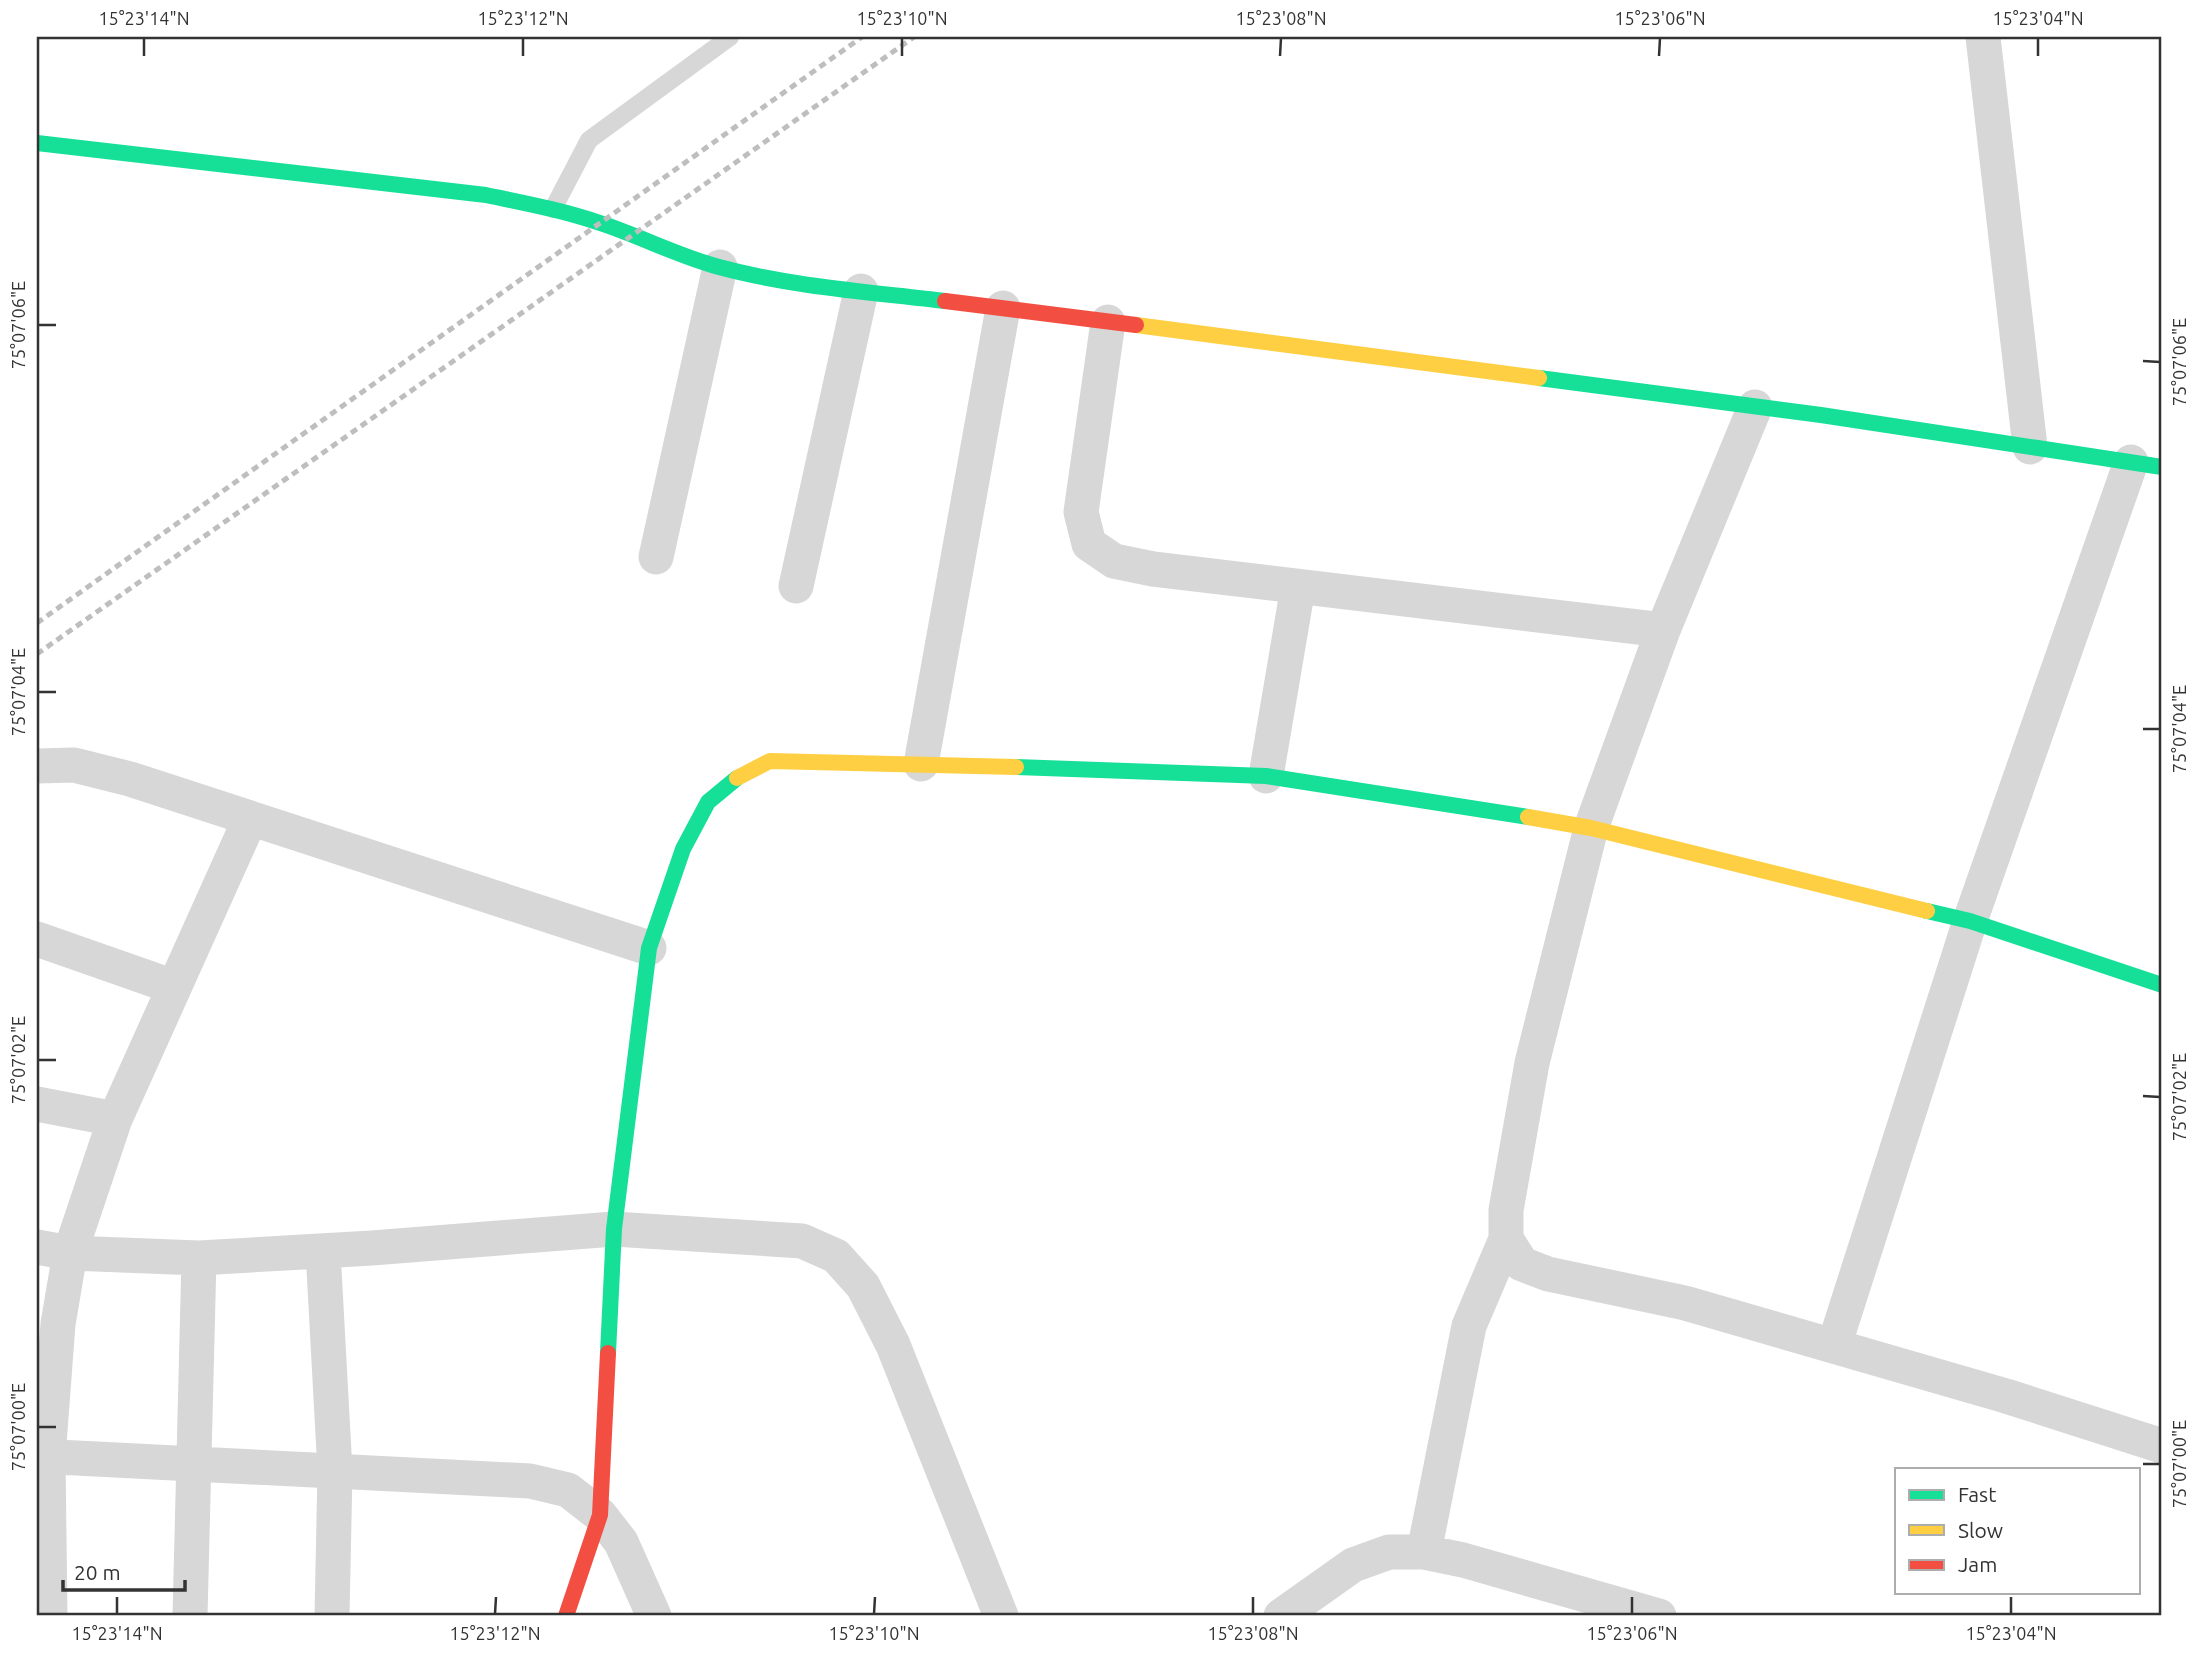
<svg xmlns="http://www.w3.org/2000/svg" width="2199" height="1653" font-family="Ubuntu,sans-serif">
<rect width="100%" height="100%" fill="#fff"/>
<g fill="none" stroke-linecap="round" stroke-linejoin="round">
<path stroke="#d7d7d7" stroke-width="18" d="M553 209 589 140 730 37"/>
<path stroke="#d7d7d7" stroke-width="35" d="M1983 37 2030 447
M1108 322 1081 512 1089 544 1114 561 1153 569 1663 630
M1755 407 1663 630 1591 828 1532 1063 1506 1210V1239L1522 1264 1548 1274 1685 1303 2006 1396 2162 1446
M656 557 720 267
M796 586 861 291
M921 764 1003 308
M37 766 74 765 130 779 649 948
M1266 776 1298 587
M37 939 174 987
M37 1104 115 1119
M37 1247 70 1253 199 1258 372 1248 614 1229 802 1241 836 1256 863 1286 893 1345 1001 1616
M323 1251 335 1471 332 1616
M1834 1346 1970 921 2131 462
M37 1456 530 1481 568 1490 600 1515 621 1542 654 1616
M1424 1552 1469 1326 1506 1239
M50 1616 48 1457 58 1324 70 1253 115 1119 250 819
M190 1616 199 1258
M1281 1616 1353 1565 1389 1552H1424L1463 1560 1659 1616"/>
<path stroke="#16e098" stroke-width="16" d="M37 143 486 195C524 203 562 210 600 223 640 236 678 256 719 267 793 287 870 292 945 301
M1539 378 1821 415 2162 467
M1016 767 1266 776 1528 817
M1927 911 1970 921 2162 985
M608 1353 614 1229 649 948 683 849 708 802 737 778"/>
<path stroke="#ffcf43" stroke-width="16" d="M1136 325 1539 378
M737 778 770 761 1016 767
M1528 817 1591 828 1927 911"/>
<path stroke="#f24e42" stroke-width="16" d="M945 301 1136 325
M566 1616 600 1515 608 1353"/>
<path stroke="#bebebe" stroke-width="5" stroke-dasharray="7 5" stroke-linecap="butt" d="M37 623 862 37
M37 654 914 37"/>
</g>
<path fill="none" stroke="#333" stroke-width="2.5" d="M144 56V38M523 56V38M902 56V38M1280 56 1281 38M1659 56 1660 38M2038 56V38M38 325H56M2143 361 2160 362M38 692H56M2143 729H2160M38 1060H56M2143 1096 2160 1097M38 1427H56M2143 1464H2160M117 1614V1597M495 1614 496 1597M874 1614 875 1597M1253 1614V1597M1632 1614V1597M2011 1614V1597"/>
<rect width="2199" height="1653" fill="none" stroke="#ffffff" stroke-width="77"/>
<rect x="1895" y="1468" width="245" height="126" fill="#ffffff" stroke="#adadad" stroke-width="2"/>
<rect x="1909" y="1490" width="35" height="10" fill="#16e098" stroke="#adadad" stroke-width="2"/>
<text x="1958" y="1502" font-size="21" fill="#333333">Fast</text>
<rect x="1909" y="1525" width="35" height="10" fill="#ffcf43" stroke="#adadad" stroke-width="2"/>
<text x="1958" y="1538" font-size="21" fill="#333333">Slow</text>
<rect x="1909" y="1560" width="35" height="10" fill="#f24e42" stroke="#adadad" stroke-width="2"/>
<text x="1958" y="1572" font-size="21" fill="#333333">Jam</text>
<path d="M63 1580v10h122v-10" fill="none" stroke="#333333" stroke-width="3.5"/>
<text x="74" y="1580" font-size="21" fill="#333333" stroke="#ffffff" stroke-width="5" paint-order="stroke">20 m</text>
<rect x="38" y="38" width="2122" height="1576" fill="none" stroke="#333" stroke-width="2.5"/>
<g font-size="18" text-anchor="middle" fill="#333">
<text x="144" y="25">15°23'14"N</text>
<text x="523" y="25">15°23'12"N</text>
<text x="902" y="25">15°23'10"N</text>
<text x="1281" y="25">15°23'08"N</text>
<text x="1660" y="25">15°23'06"N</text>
<text x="2038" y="25">15°23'04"N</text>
<text transform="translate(19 325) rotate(-90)" y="6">75°07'06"E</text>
<text transform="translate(2180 362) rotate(-90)" y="6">75°07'06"E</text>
<text transform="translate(19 692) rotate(-90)" y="6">75°07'04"E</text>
<text transform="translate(2180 729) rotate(-90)" y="6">75°07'04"E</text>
<text transform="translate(19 1060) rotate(-90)" y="6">75°07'02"E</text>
<text transform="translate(2180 1097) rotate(-90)" y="6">75°07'02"E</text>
<text transform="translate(19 1427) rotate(-90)" y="6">75°07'00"E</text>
<text transform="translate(2180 1464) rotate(-90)" y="6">75°07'00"E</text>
<text x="117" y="1640">15°23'14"N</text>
<text x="495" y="1640">15°23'12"N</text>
<text x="874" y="1640">15°23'10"N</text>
<text x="1253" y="1640">15°23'08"N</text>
<text x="1632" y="1640">15°23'06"N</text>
<text x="2011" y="1640">15°23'04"N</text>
</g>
</svg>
